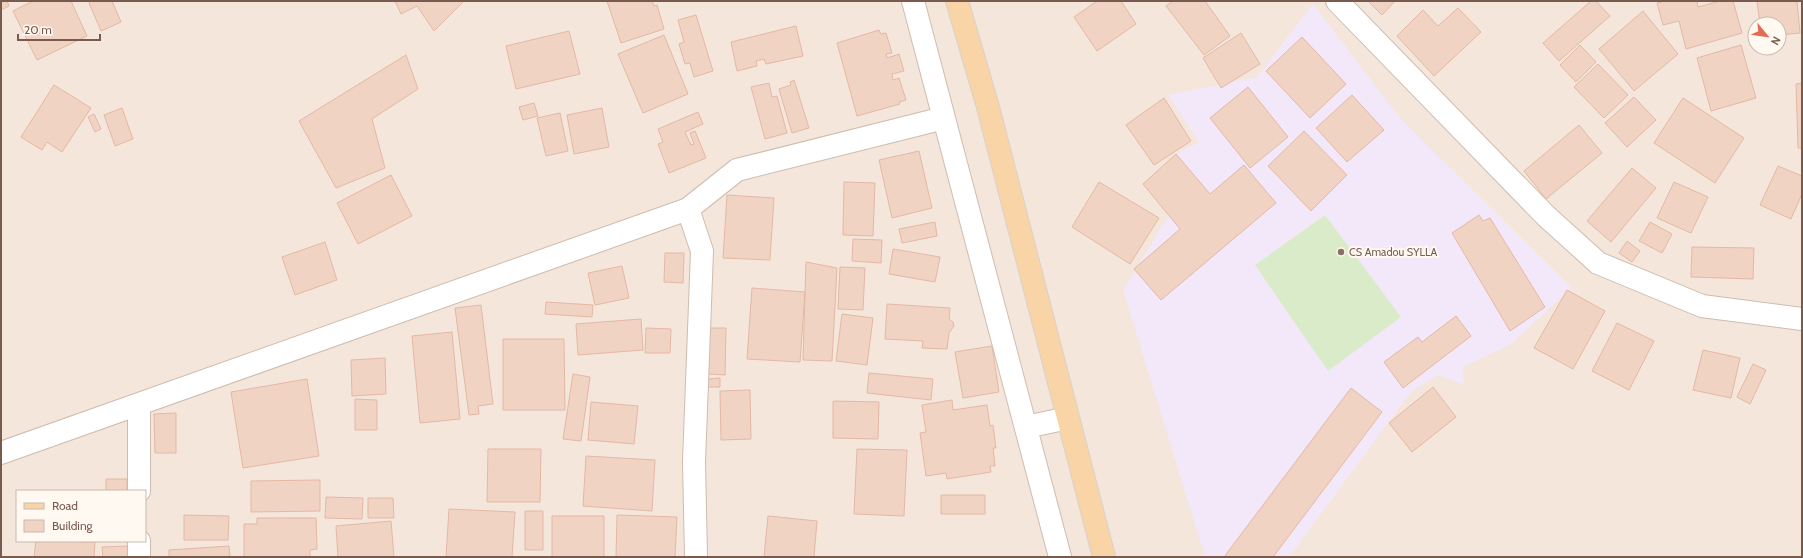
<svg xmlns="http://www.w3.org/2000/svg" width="1803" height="558" font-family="Cabin,sans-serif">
<rect width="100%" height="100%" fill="#fcf5ec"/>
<path fill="#f4e6da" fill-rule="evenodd" d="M1 1H1802V557H1ZM1755 24H1779V48H1755ZM17 491H145V541H17Z"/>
<path fill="#f2e8f9" d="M1313 4 1400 118 1572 288 1511 344 1463 367 1464 385 1438 375 1411 392 1289 557H1205L1123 290 1169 215 1143 184 1176 154 1199 142 1168 95 1257 77Z"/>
<path fill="#d9ebc9" d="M1325 215 1401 317 1328 371 1255 265Z"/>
<path fill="#f1d3c4" stroke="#e4b8a4" d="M1 1H7L9 6 1 10Z
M33 1H71L87 36 37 60 13 11Z
M92 1H112L121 22 101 31 89 3Z
M395 1H462L463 2 434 31 417 6 401 14Z
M607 1H652L654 6 657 5 664 29 621 43Z
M1097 1H1121L1136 24 1097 51 1074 17Z
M1173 1H1205L1230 36 1204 55 1166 6Z
M1368 1H1395L1382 15Z
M1591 1H1596L1610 16 1559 61 1543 43Z
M1665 1H1697L1698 7 1720 1H1733L1742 33 1686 49 1679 21 1663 25 1657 3Z
M1757 1H1797L1800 33 1779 35V24H1760Z
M1458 8 1481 32 1434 76 1397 36 1423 10 1438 26Z
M1643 11 1678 54 1634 91 1599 49Z
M696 15 713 71 694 77 690 63 685 64 679 44 684 42 678 20Z
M796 26 803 56 766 64 764 59 756 61 757 66 737 71 731 42Z
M879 30 881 34 886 33 892 53 886 54 887 58 899 54 904 71 892 74 893 80 899 78 906 100 899 102 900 104 857 116 837 43Z
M569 31 580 74 516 89 506 46Z
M1241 33 1260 64 1221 88 1203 58Z
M664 35 688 94 643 113 618 54Z
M1302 37 1346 84 1310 118 1266 71Z
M1580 45 1596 62 1576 82 1560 65Z
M1741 45 1756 98 1711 111 1697 58Z
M406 55 418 89 372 119 385 168 336 188 299 121Z
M1598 64 1628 95 1604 118 1574 87Z
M794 80 809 128 792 133 779 89 791 85 790 82Z
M769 83 772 97 777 96 787 133 765 139 751 87Z
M1802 83V148H1798L1796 84Z
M54 85 91 108 62 152 47 142 42 150 21 137Z
M1248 87 1288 137 1250 168 1210 118Z
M1352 95 1384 130 1347 162 1316 128Z
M1634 97 1656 120 1627 147 1605 123Z
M1164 98 1191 141 1154 165 1126 125Z
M1683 98 1744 138 1715 183 1654 143Z
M534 103 538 116 523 120 519 107Z
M122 108 133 139 115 146 104 115Z
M602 108 609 147 574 154 567 115Z
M698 112 703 124 685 132 691 145 694 144 690 133 695 131 706 158 669 173 658 144 663 142 658 129Z
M560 113 568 151 546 156 537 118Z
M94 114 101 129 95 132 88 117Z
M1579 125 1602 153 1546 199 1524 171Z
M1304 131 1347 175 1311 211 1268 166Z
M919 151 932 208 892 218 879 160Z
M1176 154 1210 194 1244 165 1276 203 1161 300 1134 269 1180 229 1143 184Z
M1778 166 1802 176V194L1791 219 1760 205Z
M1632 168 1656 188 1611 242 1587 221Z
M391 175 412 216 358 244 337 203Z
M844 182 875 183 873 236 843 235Z
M1099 182 1159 218 1130 264 1072 227Z
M1674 182 1708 197 1691 233 1657 218Z
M727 195 774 198 770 260 723 258Z
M1479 215 1483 221 1490 218 1545 307 1510 331 1452 233Z
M935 222 937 236 902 243 899 229Z
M1650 222 1672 234 1662 253 1639 241Z
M853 239 882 240 881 263 852 261Z
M1627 241 1640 251 1632 262 1619 253Z
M325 242 337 280 295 295 282 257Z
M1692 247 1754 248 1753 279 1691 277Z
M893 249 940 257 935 282 889 274Z
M665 253H684L683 283 664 282Z
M806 262 837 268 832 361 803 360Z
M622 266 629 298 595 305 588 273Z
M840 267 865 268 863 310 838 309Z
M752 288 805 292 800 362 747 359Z
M1567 290 1605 311 1573 369 1534 348Z
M546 302 593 305 592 317 545 314Z
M887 304 950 308 949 319 953 322 954 326 949 333 947 349 922 348 923 341 885 339Z
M481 305 493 404 478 406 479 414 469 415 455 308Z
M842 314 873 318 867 365 836 361Z
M1456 316 1471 336 1403 388 1384 362 1418 337 1422 342Z
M641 319 643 350 578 355 576 324Z
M1617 323 1654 341 1629 390 1592 371Z
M646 328 671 329 670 353H645Z
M709 328H726L725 375 708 374Z
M452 332 460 419 420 423 412 336Z
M503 339H564L565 410H503Z
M992 346 999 392 963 398 955 352Z
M1703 350 1740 358 1731 398 1693 390Z
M385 358 386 394 352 396 351 360Z
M1753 364 1766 370 1750 404 1737 397Z
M869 373 933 379 931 400 867 393Z
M573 374 590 377 581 441 563 439Z
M720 378V387H708V379Z
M307 379 319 456 243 468 231 392Z
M1433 387 1456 417 1412 452 1389 423Z
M1351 388 1382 412 1273 557H1224Z
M750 390 751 439 721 440 720 391Z
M355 399 377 400V430H355Z
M952 400 953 410 987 405 990 426 993 425 996 448H993L995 466H990L991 472 947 479 946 473 926 476 920 433 926 432 922 405Z
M833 401 879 402 878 439 833 438Z
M591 402 638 406 634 444 588 440Z
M176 413V453H155L154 414Z
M488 449H541L540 502H487Z
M857 449 907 450 904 516 854 514Z
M586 456 655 460 652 511 583 506Z
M106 479H127V491H106Z
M320 480V511L251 512V481Z
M941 495H985V514H941Z
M326 497 363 498 362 519 325 518Z
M368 498H393L394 518H368Z
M449 509 515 512 512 557H446Z
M525 511H543V550H525Z
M184 515 229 516 228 540H184Z
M617 515 677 517 675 557H616Z
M552 516H604V557H552Z
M768 516 817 521 814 557H764Z
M257 518H316L317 549 310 550V557H244V524H257Z
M391 521 394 557H338L336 526Z
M36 541 95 542 94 557H34Z
M127 546 128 557H103L102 547Z
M229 546 230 557H169V550Z"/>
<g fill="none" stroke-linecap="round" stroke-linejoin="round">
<defs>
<path id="street" d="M913 1 1060 557
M1337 1 1546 216 1598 263 1702 306 1802 319
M688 209 702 251 694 462 696 557
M139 404V491
M1026 427 1068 418
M1 453 688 209 737 170 944 118
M139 541V557"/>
<path id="primary" d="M957 1 988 107 1104 557"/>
</defs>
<use href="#street" stroke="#cfbcb0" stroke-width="24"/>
<use href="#primary" stroke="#d9d1cd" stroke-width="24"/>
<use href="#street" stroke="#fff" stroke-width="22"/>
<use href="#primary" stroke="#f8d4a7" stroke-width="22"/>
</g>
<circle fill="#8d6e63" stroke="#fff9f2" stroke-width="1.5" cx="1341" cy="252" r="4"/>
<g text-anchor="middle" stroke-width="4" stroke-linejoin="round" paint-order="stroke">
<g font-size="11" fill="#785e54" stroke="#fff9f2" text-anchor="start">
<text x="1349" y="256">CS Amadou SYLLA</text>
</g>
</g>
<rect width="1803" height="558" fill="none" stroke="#785a4e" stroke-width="4"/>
<rect x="16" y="490" width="130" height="52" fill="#fff9f2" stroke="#c9b9b0"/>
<rect x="24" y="503" width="20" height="6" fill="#f8d4a7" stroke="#c9b9b0"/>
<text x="52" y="510" font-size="12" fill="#785a4e">Road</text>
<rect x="24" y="520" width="20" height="12" fill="#f1d3c4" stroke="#c9b9b0"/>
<text x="52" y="530" font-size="12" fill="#785a4e">Building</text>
<g transform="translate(1767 36) rotate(119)"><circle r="19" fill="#fff9f2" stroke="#c9b9b0"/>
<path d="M0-3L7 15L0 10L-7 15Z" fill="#e26b55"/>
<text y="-6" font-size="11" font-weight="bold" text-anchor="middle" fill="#785a4e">N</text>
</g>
<path d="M18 34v6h82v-6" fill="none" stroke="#785a4e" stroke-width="2"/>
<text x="24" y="34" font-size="12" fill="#785a4e" stroke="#fff9f2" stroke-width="3" paint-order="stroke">20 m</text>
</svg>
